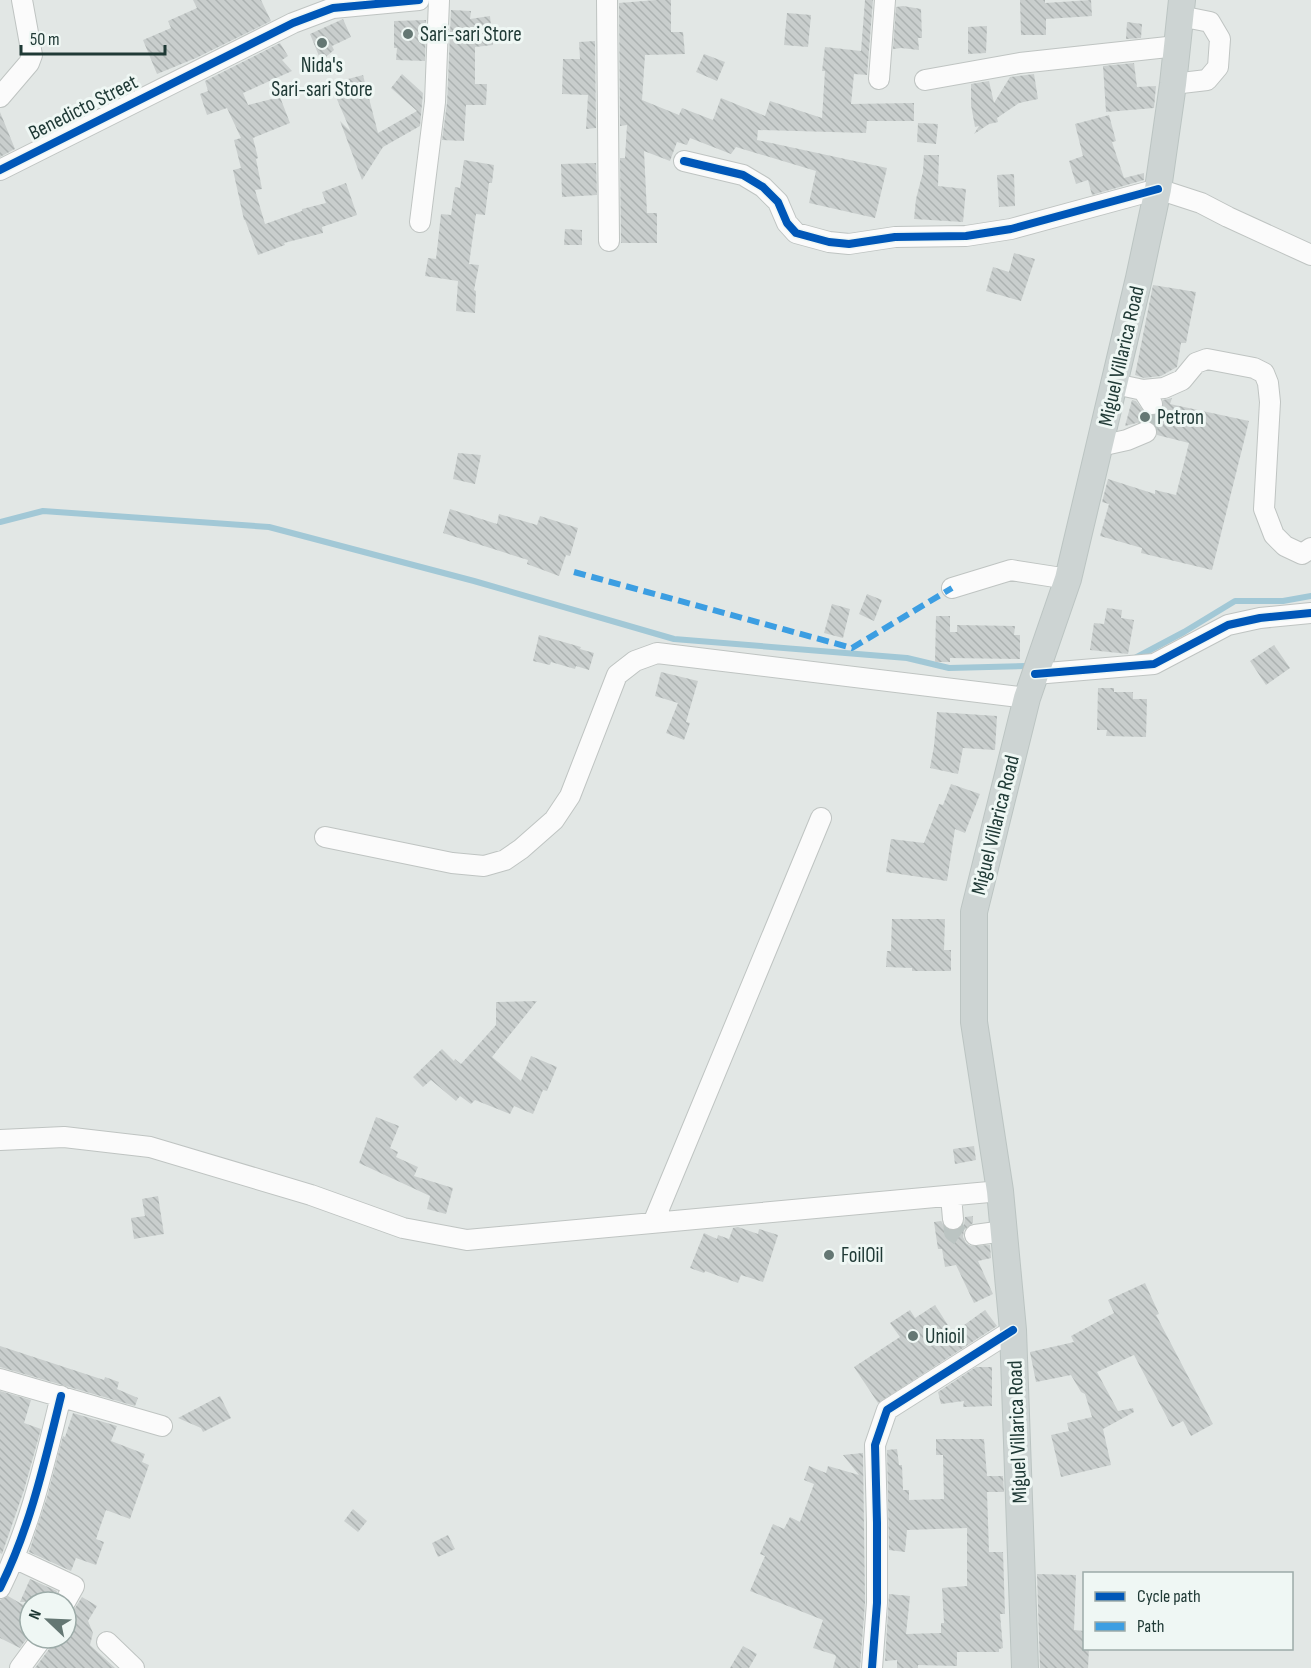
<svg xmlns="http://www.w3.org/2000/svg" width="1311" height="1668" font-family="'Sofia Sans Condensed',sans-serif">
<defs>
<pattern id="building-back-hatch" width="6" height="6" patternUnits="userSpaceOnUse" patternTransform="scale(1.5)"><rect width="6" height="6" fill="#c9cecd"/><path d="M-1 5l2 2M0 0l6 6M5-1l2 2" fill="none" stroke="#acb2b1"/></pattern>
</defs>
<rect width="100%" height="100%" fill="#e2e7e5"/>
<g fill="none" stroke-linecap="round" stroke-linejoin="round">
<path stroke="#a2c8d6" stroke-width="6" d="M0 522 43 511 269 527 474 581 674 639 907 658 949 668 1026 666
M1135 658 1184 632 1235 601H1283L1311 596"/>
</g>
<path fill="url(#building-back-hatch)" d="M193 0H261L271 21 196 58 157 74 143 40 171 28 168 21 197 8Z
M656 0H671V32H683L685 54 645 55 642 100 679 115 682 108 713 120 721 98 765 116 770 101 822 118 825 71H822L825 47 861 51 865 0H873L867 75 854 74 851 104 914 103V121H867L866 133 758 130 757 140 887 168 875 218 809 203 816 171 736 147 731 154 690 138 687 145 677 142 670 161 644 151 647 213H657V243H621L620 158H625L627 125 620 126 619 3Z
M1020 0H1045V3L1091 0 1092 16 1046 19V35H1021Z
M903 6 921 9 922 38H918L919 50 901 48 893 49 896 7Z
M451 10 471 11 470 19 490 16 493 45 475 47V84H487L486 105H466L464 141 442 140 447 103Z
M787 13 811 15 808 47 784 45Z
M343 19 351 37 332 46 334 50 321 61 310 34Z
M426 20 425 61 396 60 397 48H394V21Z
M1127 22 1142 24 1141 38 1126 39Z
M987 26 986 53 968 54V27Z
M595 41 596 128 586 129 588 95 562 94 563 59H580L579 42Z
M280 43 288 56 282 60 292 71 243 93 248 105 280 97 290 123 253 138 258 158 256 159 262 189 255 190 265 224 302 211V209L326 203 322 192 346 183 357 215 322 227 323 233 284 243 285 245 258 255 245 220H244L233 170 241 168 234 140 241 138 227 108 207 115 200 94 208 91 205 81Z
M704 54 725 62 717 81 696 72Z
M1134 63 1137 87 1156 86 1154 108 1106 112 1103 66Z
M402 74 423 93 420 126 383 147 362 180 340 121 351 132 336 97 333 83 363 75 378 133 417 111 391 88Z
M1034 74 1038 99 1019 103 997 118 998 122 989 124 974 134 979 126 975 127 971 105V84L989 81 994 103 1010 77Z
M0 112 15 149 0 157Z
M1109 115 1116 141 1112 142 1124 178 1144 173V180L1092 195 1088 180 1076 184 1069 161 1083 156 1075 124Z
M918 123 938 124 936 144 917 142Z
M924 155H939L938 186 966 189 963 222 914 219 916 199 923 172Z
M464 160 494 165 492 183H489L485 215 476 214 469 264 479 265 474 290 476 291 475 313 456 311 458 281 425 276 428 258 436 259 441 214 451 215 455 187 460 188Z
M596 163 597 195 562 197 561 164Z
M1014 174 1015 206 999 207 997 175Z
M565 229 582 230V245H564Z
M1014 253 1035 259 1021 301 986 291 993 267 1009 272Z
M1153 285 1196 292 1186 343H1181L1177 367 1161 376 1144 378 1135 375Z
M1172 398 1170 404 1249 421 1212 570 1141 553 1142 548 1100 536 1109 504 1102 502 1108 479 1155 494V490L1176 495 1189 443 1157 435V427L1148 420 1125 426 1132 400 1136 401 1146 414 1153 416 1162 410 1163 400Z
M458 453 481 455 475 484 453 479Z
M450 509 497 524 499 514 537 525 540 516 578 528 570 556 566 555 559 576 527 564 528 560 443 533Z
M867 594 882 600 874 621 859 614Z
M832 604 850 609 843 638 824 633Z
M1107 608 1122 610 1121 618 1134 620 1128 654 1090 650 1094 623 1104 624Z
M936 616H950V632H957V625L1015 626 1014 635H1020V659L950 658V662H935Z
M539 635 581 647 580 649 594 653 589 670 576 666 575 669 551 662 550 665 533 661Z
M1274 645 1290 668 1266 685 1250 661Z
M661 672 698 681 686 722 690 723 684 740 666 733 678 703 655 696Z
M1098 688H1114V692H1133V699H1147L1146 737 1106 736 1107 730H1097Z
M937 712 997 716 995 750 963 748 958 774 930 768 934 746Z
M951 784 980 794 965 833 955 829 947 881 886 872 891 839 924 843 939 804 943 805Z
M892 919H945L944 950H951V971H912V968L886 967 887 951H891Z
M537 1001 492 1057 521 1081 531 1056 557 1067 547 1091 543 1090 533 1114 514 1106 510 1114 475 1100 471 1104 460 1096 456 1101 431 1080 423 1087 413 1077 442 1049 454 1061 455 1059 461 1064 496 1025V1002Z
M376 1117 399 1126 390 1148 398 1152 396 1157 418 1167 414 1176 453 1188 446 1214 427 1209 430 1196 359 1163Z
M974 1146 976 1160 955 1164 953 1149Z
M158 1196 164 1234 134 1239 131 1218 145 1216 142 1199Z
M973 1216V1223L964 1230 963 1237 966 1243 971 1246 990 1245 991 1258 978 1261 993 1294 974 1303 956 1265 945 1267 942 1249H938L934 1222 941 1221 947 1230 955 1231 964 1225 965 1217Z
M738 1227 758 1234 759 1229 778 1235 763 1282 741 1275 738 1283 705 1271 704 1273 690 1268 704 1233 717 1239 718 1235 729 1239 733 1228Z
M1145 1283 1159 1314 1156 1315 1213 1424 1191 1436 1183 1421 1172 1427 1134 1355 1097 1372 1118 1411 1133 1408 1134 1412 1103 1429 1111 1465 1061 1477 1051 1435 1069 1431 1067 1423 1092 1417 1085 1394 1081 1392 1071 1375 1036 1382 1030 1352 1074 1342 1071 1336 1114 1313 1108 1300Z
M935 1305 953 1333 985 1310 997 1326 878 1403 854 1367 900 1337 890 1323 910 1310 915 1318Z
M0 1346 104 1380 105 1377 119 1382 117 1389 138 1398 135 1406 0 1367Z
M976 1367H992V1406L963 1407 964 1401 941 1404 938 1392Z
M0 1391 31 1400 24 1423 41 1429 24 1490 2 1554 0 1553Z
M220 1396 231 1418 203 1432 201 1428 178 1418Z
M73 1413 117 1426 111 1441 145 1454 142 1462 149 1465 130 1519 106 1510 96 1539 104 1542 96 1565 76 1558 71 1571 29 1552 47 1497 63 1436 65 1437Z
M936 1439H984L987 1476H1003L1004 1492H987L989 1552H1003L1005 1614H1000L1003 1648 999 1649V1652H957V1666L918 1665V1668H897V1660L885 1661 889 1594 910 1596 906 1634 941 1633V1623H944L942 1588 967 1586V1528L907 1530 905 1552 889 1550 887 1450 897 1449 899 1465H902L903 1490H909V1500L944 1499 943 1455H936Z
M863 1453 865 1603 860 1668H833L836 1657 835 1655 813 1648 823 1620 750 1591 765 1556 760 1554 773 1524 784 1529 790 1517 800 1522 814 1484 804 1480 809 1466 826 1473 828 1466 859 1475 843 1455Z
M353 1509 367 1521 358 1532 344 1521Z
M448 1535 455 1549 438 1557 432 1543Z
M1037 1574 1076 1575 1074 1630 1084 1631V1648H1089L1088 1668H1040Z
M30 1579 57 1591 53 1602H20Z
M8 1596 30 1609V1634L20 1648 0 1638V1600Z
M82 1597 97 1606 88 1621 93 1633 90 1645 115 1668H35L52 1645 54 1638H66V1614L75 1608Z
M743 1646 757 1654 749 1668H730Z"/>
<g fill="none" stroke-linecap="round" stroke-linejoin="round">
<path stroke="#bbc4c2" stroke-width="20" stroke-dasharray="20 10" stroke-linecap="butt" d="M1146 432 1151 417 1152 404
M953 1219 954 1232 960 1236 975 1235"/>
<defs>
<path id="minor" d="M607 0 609 241
M879 79 885 0
M925 80 1020 63 1177 46
M1173 84 1207 80 1218 67 1220 39 1210 22 1180 16
M0 97 29 63 32 55 22 0
M684 161 743 175 763 187 778 202 787 223 796 233 829 242 849 244 895 237 966 236 1011 229 1158 189 1201 203 1228 217 1311 255
M0 170 293 23 333 8 419 0
M420 222 435 102 439 0
M1115 384 1143 390 1152 404
M1143 390 1164 388 1182 380 1196 363 1207 359 1254 368 1264 373 1268 383 1270 402 1264 509 1274 535 1285 546 1302 554 1311 548
M1100 446 1127 440 1146 432
M952 588 1011 570 1068 579
M1035 674 1154 664 1228 625 1260 618 1311 613
M325 837 452 863 484 866 505 860 521 849 554 820 570 796 617 675 635 661 657 653 1027 698
M0 1140 64 1137 150 1147 311 1195 403 1228 467 1240 1000 1191
M951 1196 953 1219
M653 1223 821 818
M975 1235 1004 1231
M0 1379 162 1426
M14 1558 74 1586 65 1602
M0 1588C30 1528 45 1461 61 1396
M107 1642 134 1668
M20 1668 42 1638
M872 1668 877 1603V1523L875 1445 887 1410 1013 1330"/>
<path id="major" d="M1025 1668 1013 1330 1000 1191 974 1022V912L1027 698 1068 579 1139 278 1158 189 1173 84 1182 0"/>
</defs>
<use href="#minor" stroke="#bfc4c2" stroke-width="22"/>
<use href="#major" stroke="#bbc4c2" stroke-width="28"/>
<use href="#minor" stroke="#fbfbfb" stroke-width="20"/>
<use href="#major" stroke="#cdd4d3" stroke-width="26"/>
<path stroke="#3c9ee2" stroke-width="6" stroke-dasharray="12 6" stroke-linecap="butt" d="M574 572 852 648 952 588"/>
<defs>
<path id="cycleway" d="M684 161 743 175 763 187 778 202 787 223 796 233 829 242 849 244 895 237 966 236 1011 229 1158 189
M0 170 293 23 333 8 419 0
M1035 674 1154 664 1228 625 1260 618 1311 613
M0 1588C30 1528 45 1461 61 1396
M872 1668 877 1603V1523L875 1445 887 1410 1013 1330"/>
</defs>
<use href="#cycleway" stroke="#eff7f4" stroke-width="11"/>
<use href="#cycleway" stroke="#0057b8" stroke-width="8"/>
</g>
<g fill="#647773" stroke="#eff7f4" stroke-width="2">
<circle cx="408" cy="34" r="6"/>
<circle cx="322" cy="43" r="6"/>
<circle cx="1145" cy="417" r="6"/>
<circle cx="829" cy="1255" r="6"/>
<circle cx="913" cy="1336" r="6"/>
</g>
<g text-anchor="middle" stroke-width="6" stroke-linejoin="round" paint-order="stroke">
<g font-size="21" fill="#203a36" stroke="#eff7f4" text-anchor="start">
<text x="420" y="41">Sari-sari Store</text>
<text x="322" y="72" text-anchor="middle">Nida's<tspan x="322" dy="24">Sari-sari Store</tspan></text>
<text x="1157" y="424">Petron</text>
<text x="841" y="1262">FoilOil</text>
<text x="925" y="1343">Unioil</text>
</g>
<g font-size="21" fill="#203a36" stroke="#eff7f4">
<text transform="translate(83 107) rotate(-27)" y="7">Benedicto Street</text>
<text transform="translate(1121 356) rotate(-77)" y="7">Miguel Villarica Road</text>
<text transform="translate(995 825) rotate(-76)" y="7">Miguel Villarica Road</text>
<text transform="translate(1017 1432) rotate(-92)" y="7">Miguel Villarica Road</text>
</g>
</g>
<rect x="1083" y="1572" width="210" height="78" fill="#eff7f4" stroke="#9caba8" stroke-width="1.5"/>
<rect x="1095" y="1592" width="30" height="9" fill="#0057b8" stroke="#9caba8" stroke-width="1.5"/>
<text x="1137" y="1602" font-size="18" fill="#203a36">Cycle path</text>
<rect x="1095" y="1622" width="30" height="9" fill="#3c9ee2" stroke="#9caba8" stroke-width="1.5"/>
<text x="1137" y="1632" font-size="18" fill="#203a36">Path</text>
<g transform="translate(48 1620) rotate(293)"><circle r="28" fill="#eff7f4" stroke="#9caba8" stroke-width="1.5"/>
<path d="M0-4.5L10 22L0 15L-10 22Z" fill="#647773"/>
<text y="-9" font-size="16" font-weight="bold" text-anchor="middle" fill="#203a36">N</text>
</g>
<path d="M21 45v9h144v-9" fill="none" stroke="#203a36" stroke-width="3"/>
<text x="30" y="45" font-size="18" fill="#203a36" stroke="#eff7f4" stroke-width="4.5" paint-order="stroke">50 m</text>
</svg>
